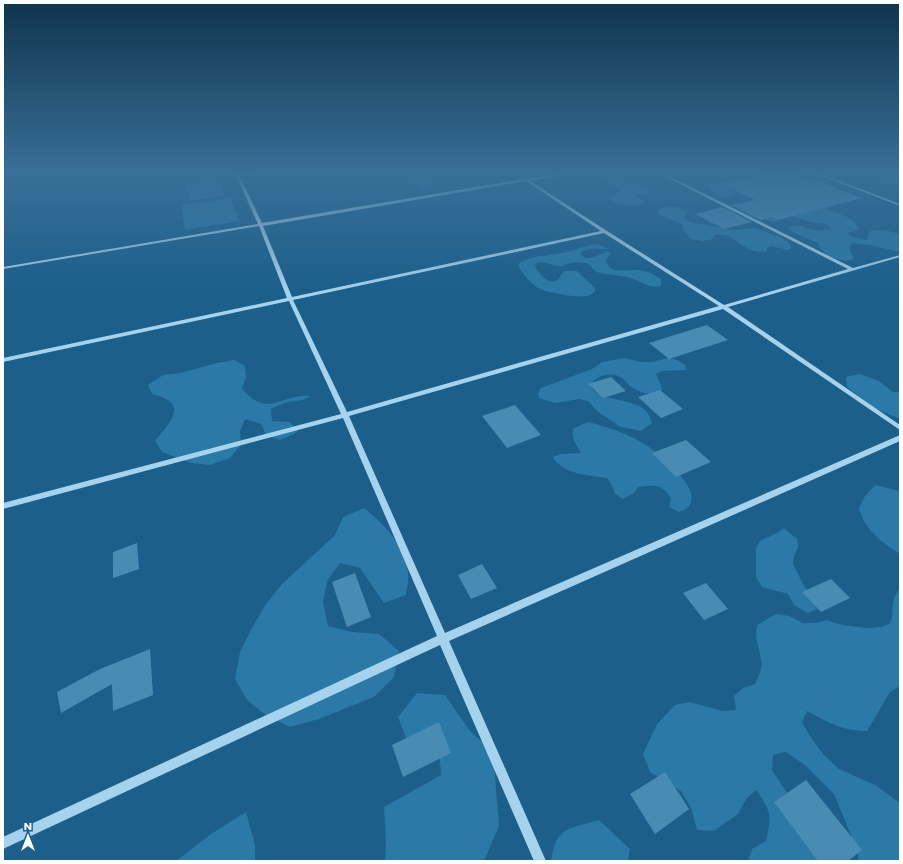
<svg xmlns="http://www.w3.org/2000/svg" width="903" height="864" font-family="Poppins,sans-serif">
<rect width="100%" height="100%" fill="#1b5f8a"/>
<path fill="#2b79a6" d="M379 171H412L432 184V188L422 190 411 183 403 173 396 172 390 174H381Z
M599 171H609L618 175 620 181 649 188 647 194 634 195 644 201V204C638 207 618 204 611 201L610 197 620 191 617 187 610 184 608 179 598 174Z
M711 171H765L771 173 801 174V177L736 192C729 200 720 198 712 193L708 185 710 183 720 184 728 187 735 182Z
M900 173V184L880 183 876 180C885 179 890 173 900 173Z
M218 179 224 196 190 201 186 184Z
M231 198 239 221 185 230 181 205Z
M838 203 826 209C837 214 856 217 859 230L848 233 850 236 866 240 870 231C880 229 890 230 900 235V252L870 245 852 243 849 248 854 259C842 264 821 255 818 243L792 232 789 229V227C798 223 805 228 814 230 820 231 825 230 830 229L831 227C824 222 817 224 809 221 797 218 793 215 780 217L777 221 772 222 762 218Z
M666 207H677L687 211 684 217 689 222 695 223 735 230 754 228 778 236 788 242 791 248 789 250 770 246 767 248V251C741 256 736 230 714 235L713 239 703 241 691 239 684 231 682 224 658 214V210Z
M598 244 609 249C601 249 585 247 580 254 589 263 598 255 607 251L611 254 606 259C608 278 632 267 644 271 650 272 656 276 661 279V286C649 289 641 281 630 278 619 274 607 276 597 272 591 269 591 264 585 263 580 262 571 262 567 264 563 265 563 267 558 266 550 265 544 260 535 264 536 272 548 284 556 281 560 279 561 274 564 271H577L595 288V291C592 294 590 295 587 296 577 298 549 293 540 289 533 286 519 271 518 264 535 253 549 257 567 252 578 249 586 245 598 244Z
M625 358 641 362H652L668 358 677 360 685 365 686 370 662 371 656 374 661 385 662 390 658 394C649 394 641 393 633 388 629 386 626 381 622 378 612 371 595 375 590 386 604 407 646 393 652 423L641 431 621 427 598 412 588 401 579 399 555 403 539 398 538 393 541 388 592 369 602 362Z
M234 360 245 366 246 377 242 388C266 420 282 393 311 396L303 400 287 402 271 409 272 421 290 422 298 432 280 440 266 435 261 424 245 419 240 431 241 445 230 458 210 465 191 463 162 452 155 441C171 421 190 403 152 394L148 385 163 375 180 373 217 363Z
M860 374 879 381 893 392H900V419L874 408 847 387 846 377Z
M588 422C606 426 631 435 646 445 658 453 707 491 687 508 685 510 681 511 679 512L669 507 671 498C661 483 655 485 638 487L634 493 623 499 615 494 612 485 607 478C589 475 563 475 553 457L561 454 581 453C576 444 570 438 574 428Z
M875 485 900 491V554C881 542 865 530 859 508L865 496Z
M364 508C385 525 405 545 408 573 409 580 407 588 406 595L384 603 360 568 340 563 327 581 323 603 328 626 352 632 379 634 399 651 394 677 374 697 319 719 290 727 267 716 247 700 235 679 240 652 252 628 266 604 282 584 335 535 343 517Z
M784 528 797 539 798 548 794 556 793 564 804 586 813 598 817 609 808 613 794 605 788 594 762 587 756 577V548L760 541 777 533Z
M900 589V686L890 692 867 731C842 731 828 722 807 711L802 722 811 738 823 754 839 769 875 785 900 803V861H858V852L834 794 805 765 786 752 773 755 772 770 820 843 826 861H748L752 849 766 841C772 815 771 811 756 790L746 799 738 814 714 831 697 830 691 808 681 791 650 772 643 754 657 724 675 705 690 702 722 711 736 710 734 696 743 688 755 684C759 676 763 668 761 659 759 644 754 641 757 625L776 614 789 616 803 623H816L827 620 842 625 868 628 881 627 891 623C894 611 890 598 900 589Z
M417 693 445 695 470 731 493 752 499 826 484 861H385L386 845 384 807 441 775 439 744 409 746 398 717Z
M246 812 255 845V861H176L211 834Z
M599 820 630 849 628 861H551C557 826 568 829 599 820Z"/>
<path fill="#488cb4" d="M779 171H790L862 198 778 220 772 217 761 220 731 205 755 200 720 183Z
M723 207 752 222 724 229 695 214Z
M707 325 728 340 669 359 649 343Z
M611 377 626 391 603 398 588 384Z
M660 390 683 409 661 418 638 397Z
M515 405 541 435 507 448 482 416Z
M686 440 711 462 676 477 652 453Z
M137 543 139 569 113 578V552Z
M482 564 497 588 471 599 458 575Z
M355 573 371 617 347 627 332 582Z
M831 579 850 598 821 612 802 592Z
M706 583 728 609 704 620 683 593Z
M150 649 153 695 113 711 112 684 61 713 57 692 100 669Z
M439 722 451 753 403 777 392 745Z
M665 772 689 809 655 834 630 794Z
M806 780 862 850 848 861H818L774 802Z"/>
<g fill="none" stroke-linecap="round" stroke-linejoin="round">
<path fill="#a5d2ed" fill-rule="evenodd" d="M234 171H238L240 175 263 171H273L240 177 262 223 523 179 511 171H516L527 179 573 171H582L530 181 607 231 724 305 848 269 654 171H659L853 268 900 255V257L728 307 900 425V430L723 309 349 416 445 633 900 435V441L449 641 546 861H534L440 645 3 849V837L437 636 343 418 3 509V503L341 414 289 301 3 362V358L287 298 259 226 3 269V267L258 224ZM526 181 601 231 292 297 263 226ZM604 233 719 306 347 412 293 300Z
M809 171H814L900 204V206Z"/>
</g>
<linearGradient id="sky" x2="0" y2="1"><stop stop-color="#0f344c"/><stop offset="0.59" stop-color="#396f98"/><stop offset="1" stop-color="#396f98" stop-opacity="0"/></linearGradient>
<rect width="903" height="292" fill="url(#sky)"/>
<rect width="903" height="864" fill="none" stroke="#ffffff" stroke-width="8"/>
<g transform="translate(28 836)" stroke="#1b5f8a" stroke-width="3" paint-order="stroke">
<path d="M0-3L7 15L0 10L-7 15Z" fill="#ffffff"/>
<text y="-6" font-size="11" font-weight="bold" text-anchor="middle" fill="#ffffff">N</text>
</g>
</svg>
